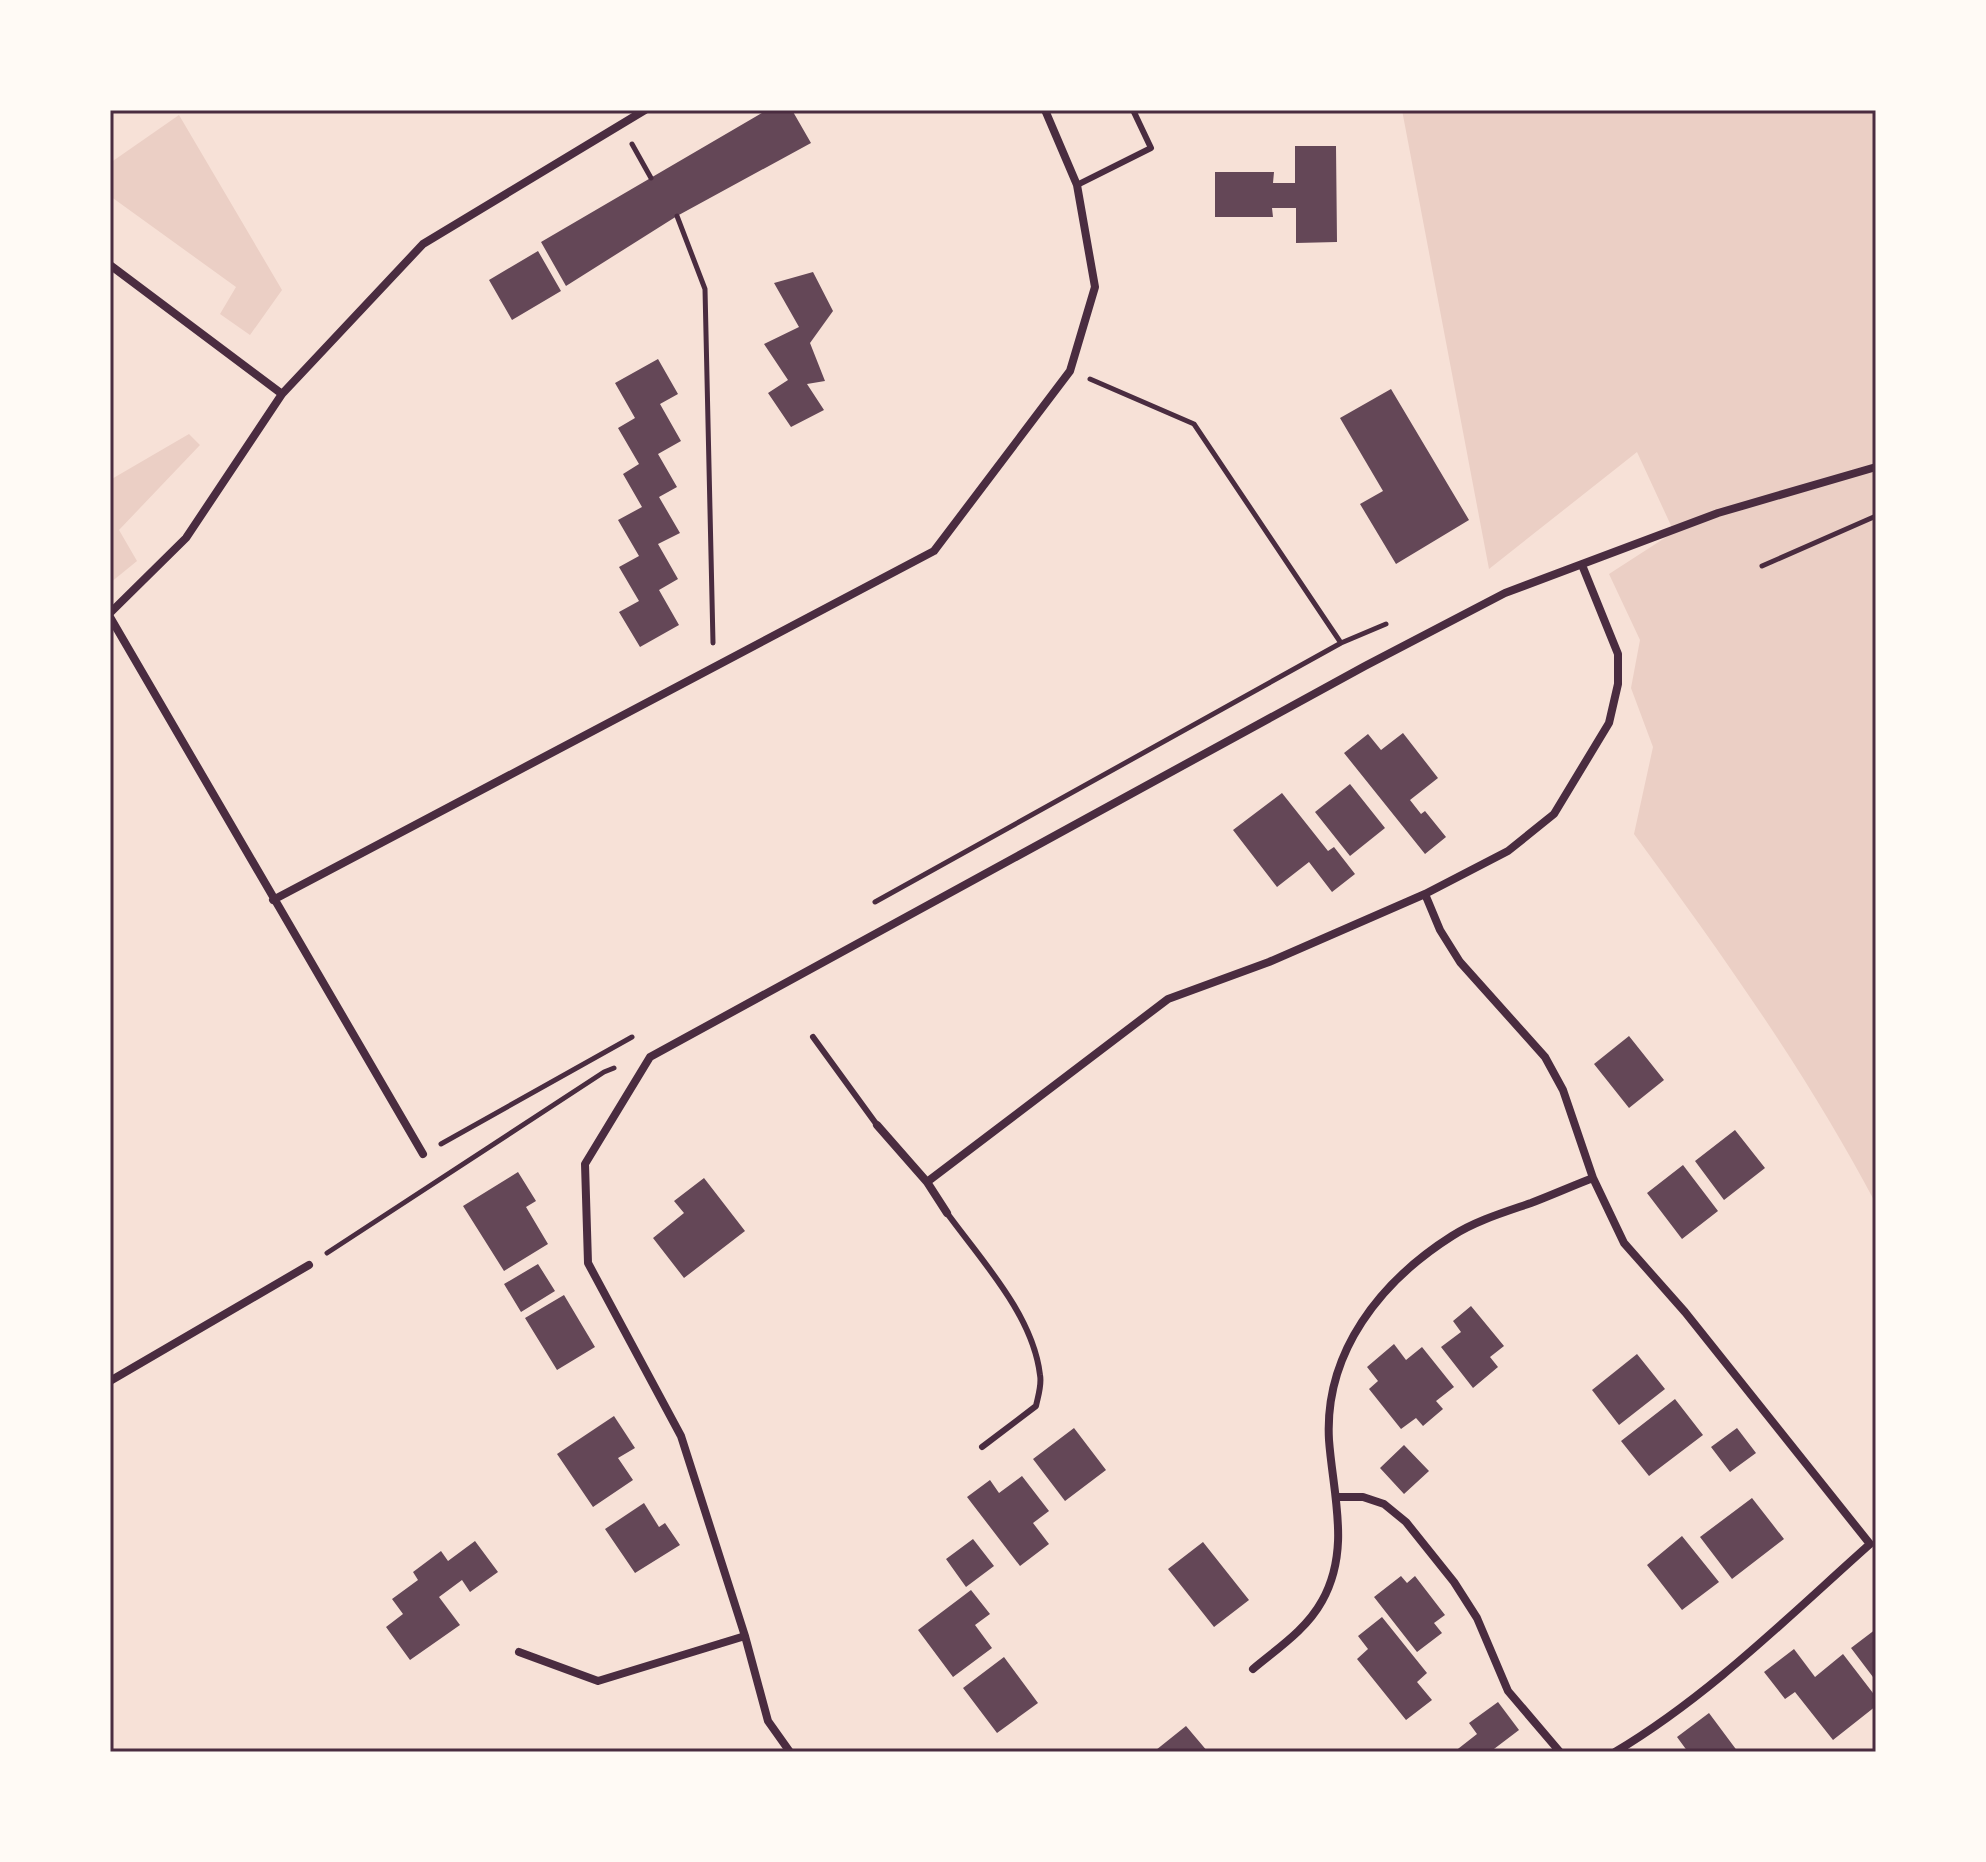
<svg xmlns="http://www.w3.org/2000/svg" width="1986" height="1862" font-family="'Asap Condensed',sans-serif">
<rect width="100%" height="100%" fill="#f7e1d7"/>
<path fill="#ebcfc5" d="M1402 110H1876V1204C1807 1073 1721 953 1634 834L1653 747 1631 688 1640 640 1609 574 1674 532 1637 452 1489 569Z
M179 115 282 290 250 335 220 314 236 287 110 196V163Z
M189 434 200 445 119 530 137 561 110 583V480Z"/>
<path fill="#644757" d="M767 110H792L811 143 677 216 566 286 541 242Z
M1295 146H1336L1337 242 1296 243V208H1272L1273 217H1215V172H1274L1273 183H1295Z
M538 251 561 291 512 320 489 280Z
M813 272 833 311 810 343 825 381 807 384 824 410 791 427 768 393 788 380 764 344 799 327 774 283Z
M658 359 678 394 660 404 681 441 658 454 677 487 659 497 680 533 658 544 678 579 659 590 679 625 640 647 619 612 639 601 619 567 639 556 618 520 642 507 623 474 639 464 618 428 635 418 615 383Z
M1391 389 1469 520 1396 564 1360 504 1383 491 1340 418Z
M1403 733 1438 778 1410 800 1421 814 1425 811 1446 837 1425 854 1344 753 1368 734 1381 750Z
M1350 784 1385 828 1350 856 1315 812Z
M1282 793 1328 851 1334 847 1355 874 1332 892 1309 862 1277 887 1233 830Z
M1629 1036 1664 1080 1629 1108 1594 1064Z
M1735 1130 1765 1168 1724 1200 1695 1161Z
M1683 1165 1718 1211 1682 1239 1647 1193Z
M518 1172 536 1201 526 1207 548 1244 504 1271 463 1206Z
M704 1178 745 1231 684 1278 653 1238 684 1213 674 1201Z
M538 1264 555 1291 521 1312 504 1284Z
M564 1295 595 1347 557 1370 525 1318Z
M1471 1306 1504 1346 1490 1357 1498 1367 1473 1388 1441 1347 1461 1332 1453 1321Z
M1394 1344 1406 1360 1422 1347 1454 1387 1436 1401 1443 1409 1423 1426 1416 1418 1401 1429 1369 1389 1378 1381 1367 1367Z
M1637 1354 1665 1389 1619 1425 1592 1390Z
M1675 1399 1703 1435 1649 1476 1621 1441Z
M614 1416 635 1448 618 1458 633 1480 593 1507 557 1454Z
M1074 1428 1106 1470 1065 1501 1033 1459Z
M1737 1428 1756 1453 1730 1472 1711 1447Z
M1404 1445 1429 1471 1404 1494 1380 1468Z
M1022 1476 1049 1511 1033 1523 1049 1544 1020 1566 967 1497 990 1480 999 1493Z
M1752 1498 1784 1539 1732 1579 1700 1537Z
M644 1503 659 1527 665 1523 680 1545 635 1573 605 1529Z
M1682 1536 1719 1582 1682 1610 1647 1565Z
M973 1539 994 1566 966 1587 946 1559Z
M475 1541 498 1572 470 1592 462 1580 439 1597 460 1625 410 1660 386 1627 403 1614 392 1599 418 1580 413 1572 441 1551 448 1561Z
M1203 1542 1249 1600 1214 1627 1168 1569Z
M1401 1576 1407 1583 1415 1576 1445 1615 1434 1623 1442 1633 1417 1652 1374 1597Z
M971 1590 990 1614 975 1625 992 1648 953 1677 918 1630Z
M1382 1617 1427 1673 1417 1682 1432 1700 1406 1720 1357 1659 1368 1649 1358 1636Z
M1876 1629V1681L1851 1648Z
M1794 1649 1815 1677 1843 1654 1876 1697V1706L1833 1740 1795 1692 1785 1699 1764 1672Z
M1004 1657 1038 1703 997 1733 963 1688Z
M1498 1702 1519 1730 1490 1752H1454L1477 1734 1469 1723Z
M1709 1713 1738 1752H1688L1677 1737Z
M1186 1726 1208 1752H1157L1156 1750Z"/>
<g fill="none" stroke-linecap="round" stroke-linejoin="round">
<path stroke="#4a2c40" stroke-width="5" d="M632 144 651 178
M677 216 705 289 713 643
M1090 379 1194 424 1341 643
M1762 566 1876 516
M875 902 1341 643 1386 624
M441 1144 632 1037
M327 1253 604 1072 614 1068"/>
<path stroke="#4a2c40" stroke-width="6" d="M1077 185 1151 148 1133 110
M813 1037 877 1125
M947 1213C981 1260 1033 1315 1040 1375 1042 1385 1038 1396 1036 1406L982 1447"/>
<path stroke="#4a2c40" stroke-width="8" d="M110 265 282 394
M110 613 186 538 282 394 423 244 645 110
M110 617 423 1154
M1425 894 1440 930 1460 962 1545 1057 1563 1090 1593 1178 1624 1243 1685 1312 1870 1544C1788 1617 1709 1696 1615 1752
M273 900 934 551 1070 371 1095 287 1077 185 1045 110
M877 1125 927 1182 947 1213
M927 1182 1168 999 1269 962 1425 894 1508 851 1554 814 1609 723 1618 684V654L1582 565
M110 1381 309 1265
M1337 1497H1363L1384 1504 1406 1522 1454 1582 1477 1618 1508 1691 1560 1752
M519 1652 598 1681 745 1636
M1253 1669C1278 1648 1306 1630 1322 1601 1351 1549 1333 1495 1329 1440 1324 1352 1381 1281 1452 1236 1475 1221 1505 1212 1531 1203 1552 1195 1572 1186 1593 1178
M790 1752 768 1721 745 1636 681 1436 588 1263 585 1164 650 1057 1365 666 1505 593 1718 513 1876 467"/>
</g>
<rect width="1986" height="1862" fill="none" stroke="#fffaf5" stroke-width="224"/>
<rect x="112" y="112" width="1762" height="1638" fill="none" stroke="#4a2c40" stroke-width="3"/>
</svg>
